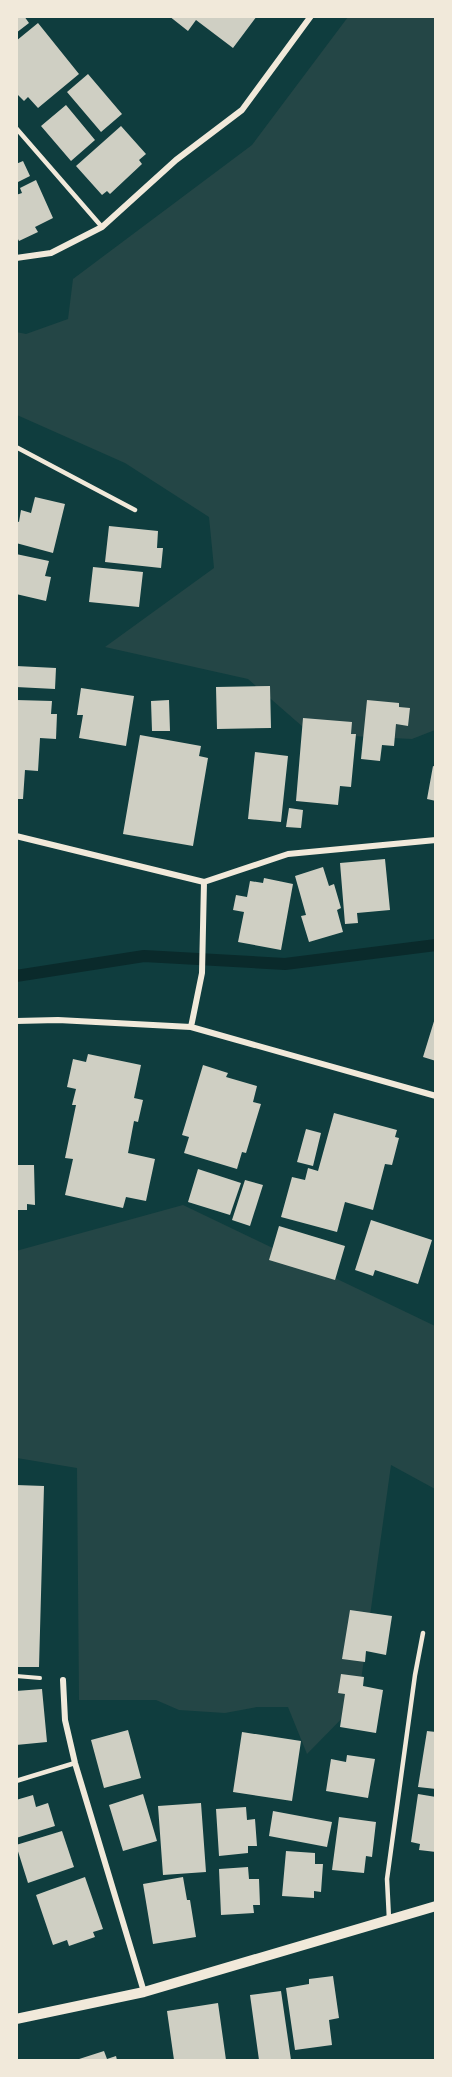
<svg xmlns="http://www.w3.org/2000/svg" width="452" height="2077" font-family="'Open Sans',sans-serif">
<rect width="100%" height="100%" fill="#0f3d3e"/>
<path fill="#244646" d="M348 17H435V730L412 739 311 734 248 679 105 647 214 568 209 517 125 463 17 415 16 332 26 334 68 319 73 279 252 145Z
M183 1205 435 1326V1489L391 1465 358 1702 307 1754 288 1707H257L225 1713 179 1710 156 1700H79L77 1468 17 1458 16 1251Z"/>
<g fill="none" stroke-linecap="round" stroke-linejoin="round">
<path stroke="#0a2a2b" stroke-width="12" d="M16 976 144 956 285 964 436 945"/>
</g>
<path fill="#cfcfc3" d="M16 16H24L29 23 16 33Z
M169 16H257L233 48 196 20 188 31Z
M38 23 79 74 38 108 28 97 24 101 16 93V41Z
M88 74 122 114 101 132 67 92Z
M66 105 95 140 71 161 41 126Z
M121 126 146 154 139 160 142 164 110 194 107 191 102 195 76 166Z
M23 161 30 176 16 183V164Z
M36 180 53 218 35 227 38 232 19 241 16 235V195L22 193 20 188Z
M35 497 65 504 53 553 16 543V521L19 522 21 510 31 513Z
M109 526 158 531 157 548H163L161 568 105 562Z
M16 554 49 561 45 576 51 577 46 601 16 594Z
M93 567 143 572 139 607 89 602Z
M16 666 56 668 55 689 16 687Z
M270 686 271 728 217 729 216 687Z
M81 688 134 696 126 746 79 738 83 715H77Z
M16 700 52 701 51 714H57L56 739 40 738 38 771 25 770 23 799H16Z
M169 700 170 731H152L151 701Z
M367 700 399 703V707L410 708 408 726 396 724 394 746 382 745 380 761 361 759Z
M303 718 352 722 351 734H356L351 787 340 786 338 805 296 801Z
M140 735 201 746 199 756 208 758 193 846 123 834Z
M255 752 288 756 281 822 248 819Z
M433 766 436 767V801L427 799Z
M289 808 303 810 301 828 286 827Z
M385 859 390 910 357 913 358 923 345 924 340 863Z
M323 867 329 886 334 884 341 908 337 910 343 932 309 942 301 916 306 915 295 876Z
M264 878 293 884 281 950 238 942 244 912 233 910 236 895 247 897 250 881 263 883Z
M435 1018H436V1061L423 1057Z
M88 1054 141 1065 134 1098 143 1100 138 1122 134 1121 128 1153 155 1159 146 1201 126 1197 123 1208 65 1195 73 1159 65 1158 76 1105H72L76 1089 67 1087 73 1059 86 1062Z
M203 1065 228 1073 226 1077 257 1086 253 1102 261 1104 246 1153 242 1152 237 1169 184 1153 189 1137 182 1135Z
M334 1113 397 1130 395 1137 399 1138 392 1165 385 1164 373 1210 345 1202 337 1232 281 1217 292 1177 305 1180 308 1168 318 1171Z
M306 1129 321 1133 313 1166 297 1162Z
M16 1165H34L35 1205 27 1204V1210H16Z
M198 1169 241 1183 230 1215 188 1202Z
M245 1180 263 1185 250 1226 232 1220Z
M371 1220 432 1240 418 1284 375 1270 373 1276 355 1270Z
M279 1226 345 1246 335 1280 269 1260Z
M16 1485 44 1486 39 1667H16Z
M350 1610 392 1616 386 1655 366 1651 365 1662 342 1659Z
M341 1674 364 1677 363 1686 383 1690 376 1733 340 1727 345 1694 338 1693Z
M42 1689 47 1742 16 1745V1691Z
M128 1730 141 1778 104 1788 91 1740Z
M427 1731 436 1732V1789L418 1787Z
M242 1732 301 1741 292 1801 233 1792Z
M347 1755 375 1759 368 1798 326 1791 331 1759 346 1762Z
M143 1794 157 1841 123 1851 109 1805Z
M418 1794 436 1797V1852L419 1850 420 1844 411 1842Z
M33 1795 36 1807 48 1803 55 1826 16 1838V1800Z
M201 1803 206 1872 163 1875 158 1806Z
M246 1807 247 1820 255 1819 257 1846H248V1853L219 1856 216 1809Z
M273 1811 332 1822 327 1847 269 1836Z
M339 1817 376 1822 372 1857 366 1856 364 1873 332 1870Z
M62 1831 74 1867 28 1883 16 1845Z
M286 1851 315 1853V1864H323L321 1892 314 1891V1898L282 1896Z
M248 1867 249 1879H259L260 1905H253L254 1913 221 1915 219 1869Z
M85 1877 103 1929 93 1932 95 1937 69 1946 67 1940 53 1945 36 1895Z
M183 1877 187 1900H190L196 1937 153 1944 143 1884Z
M333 1976 339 2018 329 2020 332 2045 295 2050 286 1988 309 1984V1979Z
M281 1991 291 2060H259L250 1995Z
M218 2003 226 2060H174L167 2011Z
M104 2051 107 2059 116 2056 117 2060H76Z"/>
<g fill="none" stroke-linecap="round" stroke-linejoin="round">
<path stroke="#f1e9da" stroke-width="4" d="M16 1676 40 1678"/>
<path stroke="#f1e9da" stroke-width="4.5" d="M16 128 102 227
M16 447 135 510
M16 1781 75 1763
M389 1919 387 1879 415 1675 423 1633"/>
<path stroke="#f1e9da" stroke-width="6" d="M16 258 51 253 102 227 176 160 242 110 311 16
M16 836 204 882 288 854 436 840
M16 1021 58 1020 191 1027 436 1096
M191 1027 202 973 204 882
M63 1680 65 1720 75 1763 144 1992"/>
<path stroke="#f1e9da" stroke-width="10" d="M16 2019 144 1992 436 1906"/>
</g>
<rect width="452" height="2077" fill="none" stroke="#f1e9da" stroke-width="36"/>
</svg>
